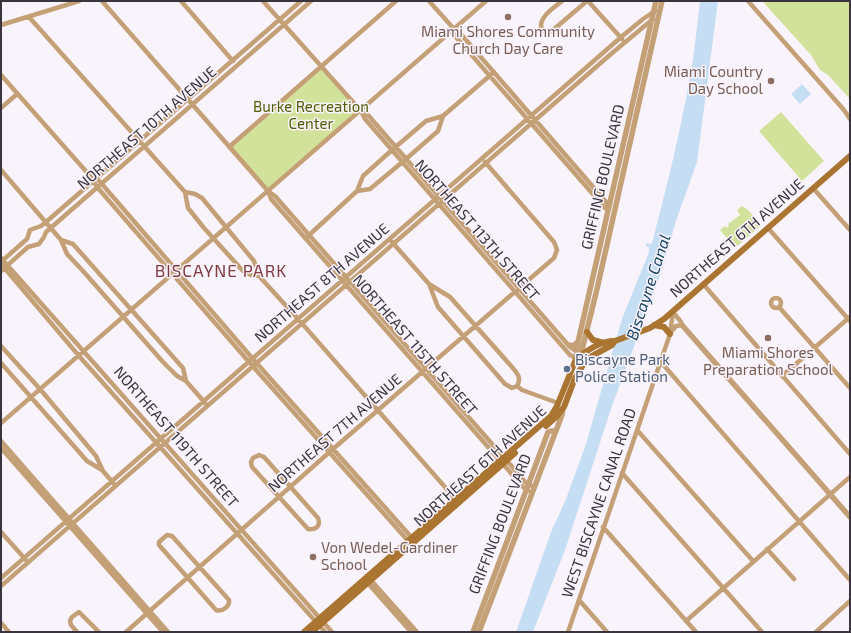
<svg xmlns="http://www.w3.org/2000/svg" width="851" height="633" font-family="'Exo 2',sans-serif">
<rect width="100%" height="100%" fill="#f9f3fc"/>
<path fill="#d3e29a" d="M762 1H850V99L828 75 820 70 811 55Z
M322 67 361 111 268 191 229 147Z
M781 112 824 161 802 181 759 131Z
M742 206 747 209 762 225 735 248 720 230 725 226 727 228 729 226 728 224 740 215 737 210Z"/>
<path fill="#c6def4" d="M700 1H718L697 162 676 221 661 273 612 406 565 550 533 632H516L551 532 566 499 585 447 622 319 649 252V247L646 246V243L650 244 652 243C667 186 681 129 691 71 695 48 697 24 700 1Z
M802 84 811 94 800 104 791 94Z"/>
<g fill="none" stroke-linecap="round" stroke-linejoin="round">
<path stroke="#c4a076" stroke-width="4.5" d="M102 1 268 191 275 196 522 478 525 482 534 487
M181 1 233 61
M263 1 361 111 365 119 570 355 578 359
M429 1 454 29 460 33 607 203 609 208
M562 1C554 8 540 16 541 27L545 32H549L553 30 587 1
M588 1 622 39
M748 1 844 110 850 119
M29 17 185 192 188 208 204 228 243 271 251 275 259 276
M1 25 79 1
M454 29 455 36 605 208H609
M1 75 91 177 93 181 97 187 249 362 410 543
M1 108 17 94
M361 112 368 115 381 130 570 347 580 354
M229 147 396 1
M1 170 61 240 67 254 83 271 163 362 177 376 186 381 206 404
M91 177 96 178 101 183 253 359 413 539
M813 188 850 230
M268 191 271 199 503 464 523 487 529 491
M357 191 370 189 406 159 438 131 443 116
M185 192 195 194 202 198 254 261 259 276 299 320 458 502
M768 228 850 321
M307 237 357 191 363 176 392 150 426 121 443 116 494 72
M61 240 73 244 183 368 186 381
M392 242 429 284 450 297 512 367C517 373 522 378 517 386
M1 258 332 632
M2 261 27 239 30 230 41 226 46 222 301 1
M1 264 79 356 325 632
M1 271 28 247 39 244 44 237 46 232 311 1
M429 284 438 307 505 384 512 388 517 386
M704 285 850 454
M771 303a5 5 0 1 1 10 0a5 5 0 1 1-10 0Z
M779 307 850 388
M671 332 676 326 682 325 681 322 673 312
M1 346 40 389 96 456 103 471 114 484
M660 361 850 580
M1 363 87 461 102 470
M782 376 850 317
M517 386 522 390 558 403
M1 423 486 1
M637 430 753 561
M1 441 168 632
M1 448 163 632
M259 455 264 457 318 518C321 526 316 530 308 529L252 467 251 462 253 458Z
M622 473 762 632
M603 527 696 632
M1 532 26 560
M167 535 172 536 229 600C230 606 223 612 216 610L159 545V542Z
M767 549 794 579
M1 578 620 38 643 19 655 11
M369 578 417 632
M366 581 411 632
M1 586 611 54 653 19
M579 600 607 632
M686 621 850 477
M1 623 9 632
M77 632 71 625 70 621 72 617 79 612 99 632
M126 632 333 449 554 258 557 250 554 242 485 162
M568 632 670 334 673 312
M816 632 850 601"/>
<path stroke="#c4a076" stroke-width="5.5" d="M682 325 850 517
M569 345 573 346 578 342
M581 354 597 289 662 1
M576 359 578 342 656 1
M473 632 548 432 551 431H555
M479 632 562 415 563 408"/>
<path stroke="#aa7530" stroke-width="6" d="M654 325 664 327 670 334
M587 332 593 340 604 343
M546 426 557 416 564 407 575 378 583 365 592 356 612 345 615 341
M304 632 551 416 557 406 576 359C586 351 602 340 615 341L650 328 664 319 850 156
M312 632 515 453"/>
</g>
<g fill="#8d6e63" stroke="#f9f3fc" stroke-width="1.5">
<circle cx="508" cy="17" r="4"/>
<circle cx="771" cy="81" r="4"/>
<circle cx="768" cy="338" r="4"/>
<circle cx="313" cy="557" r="4"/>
</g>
<circle fill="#5c6f8a" stroke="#f9f3fc" stroke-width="1.5" cx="567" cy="369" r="4"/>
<g text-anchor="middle" stroke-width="3" stroke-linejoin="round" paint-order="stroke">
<g font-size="15" fill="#785e54" stroke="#f9f3fc">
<text x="508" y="37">Miami Shores Community<tspan x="508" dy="17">Church Day Care</tspan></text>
<text x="763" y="77" text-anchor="end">Miami Country<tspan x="763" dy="17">Day School</tspan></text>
<text x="768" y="358">Miami Shores<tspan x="768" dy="17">Preparation School</tspan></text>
<text x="321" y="553" text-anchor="start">Von Wedel-Gardiner<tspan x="321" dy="17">School</tspan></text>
</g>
<g font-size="15" fill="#525e07" stroke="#f9f3fc">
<text x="311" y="112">Burke Recreation<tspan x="311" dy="17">Center</tspan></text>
</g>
<g font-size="15" fill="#39343d" stroke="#f9f3fc">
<text transform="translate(147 128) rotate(-41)" y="5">NORTHEAST 10TH AVENUE</text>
<text transform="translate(603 177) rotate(-77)" y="5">GRIFFING BOULEVARD</text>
<text transform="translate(477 230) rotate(49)" y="5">NORTHEAST 113TH STREET</text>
<text transform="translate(737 238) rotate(-41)" y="5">NORTHEAST 6TH AVENUE</text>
<text transform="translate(322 283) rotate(-41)" y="5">NORTHEAST 8TH AVENUE</text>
<text transform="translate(415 345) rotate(49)" y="5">NORTHEAST 115TH STREET</text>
<text transform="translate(335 433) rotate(-41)" y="5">NORTHEAST 7TH AVENUE</text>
<text transform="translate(176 437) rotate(49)" y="5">NORTHEAST 119TH STREET</text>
<text transform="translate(480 466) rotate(-42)" y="5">NORTHEAST 6TH AVENUE</text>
<text transform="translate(599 503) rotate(-71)" y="5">WEST BISCAYNE CANAL ROAD</text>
<text transform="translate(500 524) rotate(-69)" y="5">GRIFFING BOULEVARD</text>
</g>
<g font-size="15" fill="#4e5e75" stroke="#f9f3fc" text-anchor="start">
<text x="575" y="365">Biscayne Park<tspan x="575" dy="17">Police Station</tspan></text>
</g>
<g font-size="16" font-style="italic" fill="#124063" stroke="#f9f3fc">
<text transform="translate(648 287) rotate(-72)" y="6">Biscayne Canal</text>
</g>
<g font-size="17" letter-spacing="1" fill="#823a41" stroke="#f9f3fc">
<text x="221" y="277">BISCAYNE PARK</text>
</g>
</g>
<rect width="851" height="633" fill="none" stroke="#39343d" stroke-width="4"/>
</svg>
